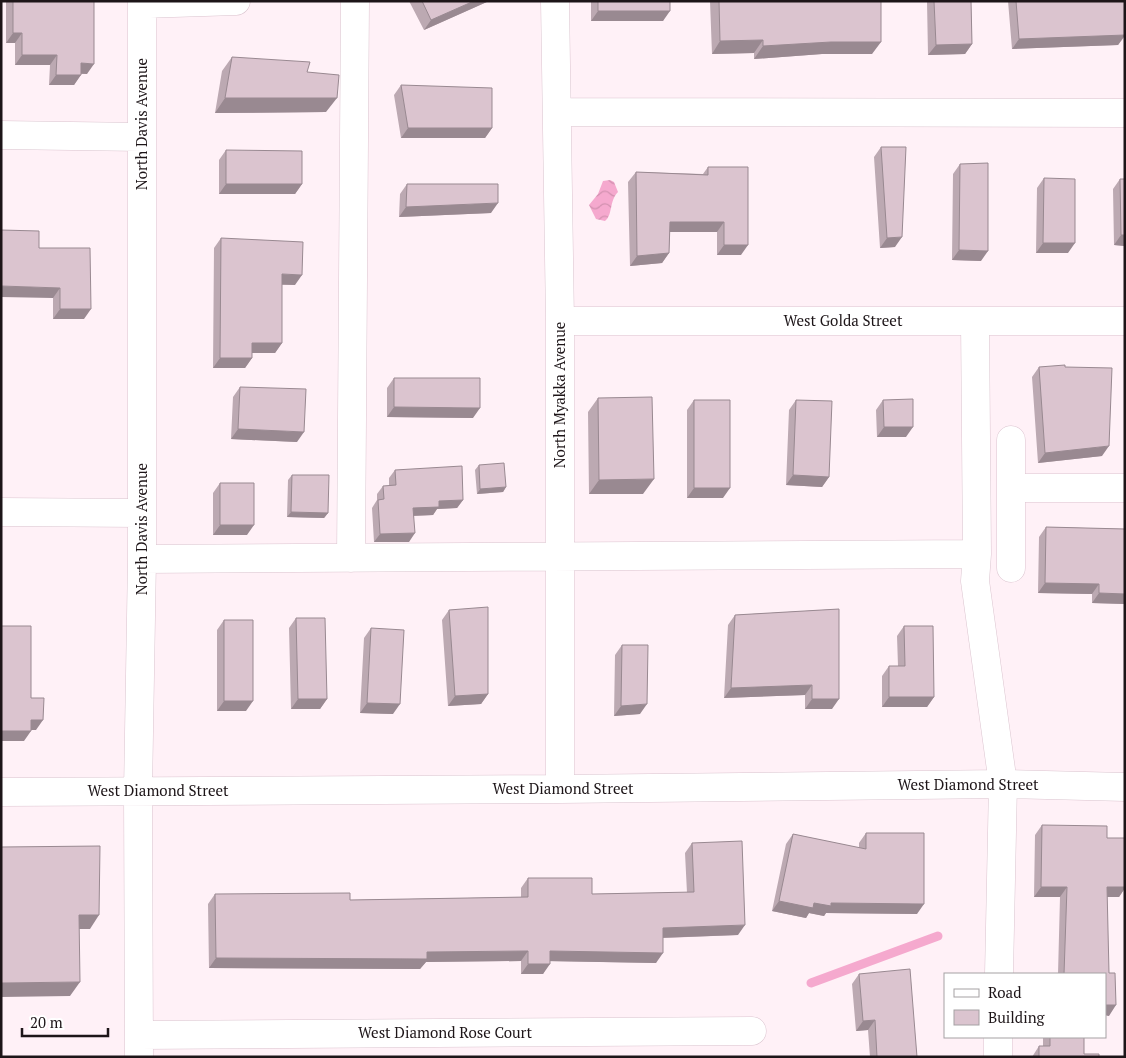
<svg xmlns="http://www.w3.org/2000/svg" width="1126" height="1058" font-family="'PT Serif',serif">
<defs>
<pattern id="water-waves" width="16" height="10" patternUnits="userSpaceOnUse" patternTransform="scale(1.25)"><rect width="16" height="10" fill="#f5a9ce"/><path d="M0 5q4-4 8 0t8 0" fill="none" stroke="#d291b0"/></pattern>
</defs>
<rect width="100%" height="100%" fill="#fff1f7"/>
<path fill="url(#water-waves)" d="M610 180 614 182 618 192C609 201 613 215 605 221L596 219 589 205 598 194 603 181Z"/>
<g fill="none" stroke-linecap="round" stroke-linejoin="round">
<path stroke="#f5a9ce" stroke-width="9" d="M811 983 938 936"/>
<defs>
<path id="minor" d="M555 1 560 321V789
M142 4 236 1
M557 112 1125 113
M1 135 142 137
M560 321H1125
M975 321 977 554
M1011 440V568
M1011 488H1125
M1 512 141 513
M351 558 355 1
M142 559 977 554 975 581 1003 784 999 974
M1 792 560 789 1003 784 1125 787
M139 1035 752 1031
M139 1057 138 791 142 559V1
M998 1057V1037"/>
</defs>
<use href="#minor" stroke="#dbc4cf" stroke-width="29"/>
<use href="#minor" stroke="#fff" stroke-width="28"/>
</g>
<path fill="#bca9b2" d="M6 1H94L87 74H81L74 85H49L50 65H15V43H6Z
M409 1H489L424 30Z
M591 1H670L663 21H591Z
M710 1H881L872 54H822L754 59V53L712 54Z
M927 1H971L972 44 965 54 928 55Z
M1008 1H1125V36L1118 45 1012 49Z
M232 57 307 72 326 112 215 113 222 71Z
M401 85 492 128 485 138H401L394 95Z
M881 147 895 247 880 248 874 157Z
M226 150 302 184 295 194H219V160Z
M960 164 981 261 952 260 953 174Z
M708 167 741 255H717V232H670L669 253 662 263 630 266 628 182 636 172 703 174Z
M1044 178 1068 253H1036L1037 188Z
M1120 179 1125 246 1114 245 1113 189Z
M407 184 491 213 399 217 400 194Z
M221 238 295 285H282V343L275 353H252V358L245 368H213L214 248Z
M39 248 84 319H53V298Z
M1039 367 1102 456 1038 463 1032 377Z
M394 378 473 418 387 417V388Z
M240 387 297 442 231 439 233 397Z
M598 398 643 494H589L588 412Z
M694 400 723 498H687V410Z
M796 400 829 477 822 487 786 485 789 410Z
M883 400 906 437H877L876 410Z
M479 465 506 487 503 492 477 494 475 470Z
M395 470 463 500 457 508 437 509 433 515 414 516 409 542H374L372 508 377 500V494L383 486H389V478Z
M292 475 328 513 324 518 287 517 288 480Z
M220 483 247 535H213V493Z
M1046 527 1125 529V604L1092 603V594L1038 593 1039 537Z
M839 609 832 709H805V695L724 698 728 625 735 615Z
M449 610 488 694 481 704 448 706 442 620Z
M296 618 327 699 320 709H291L289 628Z
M224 620 246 711H217V630Z
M904 626 934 697 927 707H882V676L889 666H898L897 636Z
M371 628 393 714 360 713 364 638Z
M622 645 640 714 614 716 615 655Z
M1042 825 1107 838H1125V888L1119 897H1107L1109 1016 1105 1015V974H1058L1060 897H1034L1035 835Z
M866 833 917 914 826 913 824 916 809 913 806 918 772 911 786 844 793 834 859 848V843Z
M692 843 738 935 663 938 656 963 550 961 543 974H521V961L426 962 420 969 209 968 208 904 215 894 350 900 521 897V888L528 878 592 894 687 893 685 853Z
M859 974 917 1057H870L868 1030 856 1031 852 984Z
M1043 1037H1084V1054L1099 1057H1032L1039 1046H1043Z"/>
<path fill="#998991" d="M474 1H489L424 30 431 20Z
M598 11H670L663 21H591Z
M13 33H22L15 43H6Z
M1125 35 1118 45 1012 49 1019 39Z
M763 40 754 53 712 54 720 41Z
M831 42H881L872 54H822L754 59 763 46Z
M972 44 965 54 928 55 936 45Z
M22 55H57L50 65H15Z
M81 63 94 64 87 74 74 73Z
M56 75H81L74 85H49Z
M225 98H337L326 112 215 113Z
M408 128H492L485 138H401Z
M226 184H302L295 194H219Z
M498 203 491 213 399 217 406 207Z
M670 222H724L717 232H663Z
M1121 235H1125V246L1114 245Z
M902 237 895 247 880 248 887 238Z
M1043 243H1075L1068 253H1036Z
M724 245H748L741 255H717Z
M959 250 988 251 981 261 952 260Z
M669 253 662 263 630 266 637 256Z
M282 274 302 275 295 285 275 284Z
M1 286 60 288 53 298 1 297Z
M60 309H91L84 319H53Z
M252 343H282L275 353H245Z
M220 358H252L245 368H213Z
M394 407 480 408 473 418 387 417Z
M884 427H913L906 437H877Z
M238 429 304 432 297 442 231 439Z
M1109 446 1102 456 1038 463 1045 453Z
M793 475 829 477 822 487 786 485Z
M654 479 643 494H589L599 480Z
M506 487 503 492 477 494 480 489Z
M694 488H730L723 498H687Z
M463 500 457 508 437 509 433 515 407 516 413 508 439 501Z
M291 512 328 513 324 518 287 517Z
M220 525H254L247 535H213Z
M415 533 409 542H374L380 534Z
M1045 583 1099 584 1092 594 1038 593Z
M1099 593 1125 594V604L1092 603Z
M812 685 805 695 724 698 731 688Z
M488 694 481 704 448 706 455 696Z
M889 697H934L927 707H882Z
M298 699H327L320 709H291Z
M812 699H839L832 709H805Z
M224 701H253L246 711H217Z
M367 703 400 704 393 714 360 713Z
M647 704 640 714 614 716 621 706Z
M31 720H43L36 730H24Z
M1 731H31L24 741H1Z
M1041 887H1067L1060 897H1034Z
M1107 887H1125V888L1119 897H1100Z
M779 901 831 903 924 904 917 914 826 913 824 916 809 913 806 918 772 911Z
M79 915H99L90 929H69Z
M745 925 738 935 656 938 663 928Z
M528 951 521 961 426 962 420 969 209 968 216 958 427 952Z
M550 951 663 953 656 963 543 961Z
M528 964H550L543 974H521Z
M80 982 70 996 1 997V983Z
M1105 1005H1116L1109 1016 1105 1015Z
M875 1020 868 1030 856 1031 863 1021Z"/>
<path fill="#dbc4cf" stroke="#998991" d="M13 1H94V64L81 63V75H56L57 55H22V33H13Z
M422 1H474L431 20Z
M598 1H670V11H598Z
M719 1H881V42H831L763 46V40L720 41Z
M934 1H971L972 44 936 45Z
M1016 1H1125V35L1019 39Z
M232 57 310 62 307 72 339 75 337 98H225Z
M401 85 492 88V128H408Z
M881 147H906L902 237 887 238Z
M226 150 302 151V184H226Z
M988 163V251L959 250 960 164Z
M708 167H748V245H724V222H670L669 253 637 256 636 172 708 175Z
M1044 178 1075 179V243H1043Z
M1120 179H1125V235H1121Z
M407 184H498V203L406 207Z
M1 230 39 231V248H90L91 309H60V288L1 286Z
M221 238 303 242 302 275 282 274V343H252V358H220Z
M1065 365V367L1112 368 1109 446 1045 453 1039 367Z
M394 378H480V408L394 407Z
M240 387 306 389 304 432 238 429Z
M652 397 654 479 599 480 598 398Z
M913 399V427H884L883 400Z
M694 400H730V488H694Z
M796 400 832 401 829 477 793 475Z
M504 463 506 487 480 489 479 465Z
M462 466 463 500 439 501V507L413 508 415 533 380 534 378 500 384 499 383 486 396 485 395 470Z
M292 475H329L328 513 291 512Z
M220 483H254V525H220Z
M1046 527 1125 529V594L1099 593V584L1045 583Z
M488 607V694L455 696 449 610Z
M839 609V699H812V685L731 688 735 615Z
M296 618H325L327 699H298Z
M224 620H253V701H224Z
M1 626H31V698H44L43 720H31V731H1Z
M904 626H933L934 697H889V666H905Z
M371 628 404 630 400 704 367 703Z
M622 645H648L647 704 621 706Z
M1042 825 1107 826V838H1125V887H1107L1109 973H1115L1116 1005H1105V974H1064L1067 887H1041Z
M866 833H924V904L831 903V906L814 903 813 908 779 901 793 834 866 849Z
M742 841 745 925 663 928V953L550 951V964H528V951L427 952V959L216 958 215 894 350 893V900L528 897V878H592V894L694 892 692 843Z
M100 846 99 915H79L80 982 1 983V847Z
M910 969 917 1057H877L875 1020 863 1021 859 974Z
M1050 1037H1084V1054H1099V1057H1039V1046H1050Z"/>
<g text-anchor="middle" stroke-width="4" stroke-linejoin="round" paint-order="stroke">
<g font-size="15" fill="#1d1518" stroke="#fff">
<text transform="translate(142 124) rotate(-90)" y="5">North Davis Avenue</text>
<text x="843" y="326">West Golda Street</text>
<text transform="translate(560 395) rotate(-90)" y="5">North Myakka Avenue</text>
<text transform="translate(142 529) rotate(-90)" y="5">North Davis Avenue</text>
<text x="968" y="790">West Diamond Street</text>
<text x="563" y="794">West Diamond Street</text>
<text x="158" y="796">West Diamond Street</text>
<text x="445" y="1038">West Diamond Rose Court</text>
</g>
</g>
<rect width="1126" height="1058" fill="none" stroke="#1d1518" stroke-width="5"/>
<rect x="944" y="973" width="162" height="65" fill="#ffffff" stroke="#a5a1a3"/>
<rect x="954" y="989" width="25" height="8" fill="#ffffff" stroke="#a5a1a3"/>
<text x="988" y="998" font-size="15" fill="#1d1518">Road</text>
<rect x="954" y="1010" width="25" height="15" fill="#dbc4cf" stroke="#a5a1a3"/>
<text x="988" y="1023" font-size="15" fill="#1d1518">Building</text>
<path d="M22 1028v8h86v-8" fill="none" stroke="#1d1518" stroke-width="2.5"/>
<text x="30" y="1028" font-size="15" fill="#1d1518" stroke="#ffffff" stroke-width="4" paint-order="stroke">20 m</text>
</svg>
